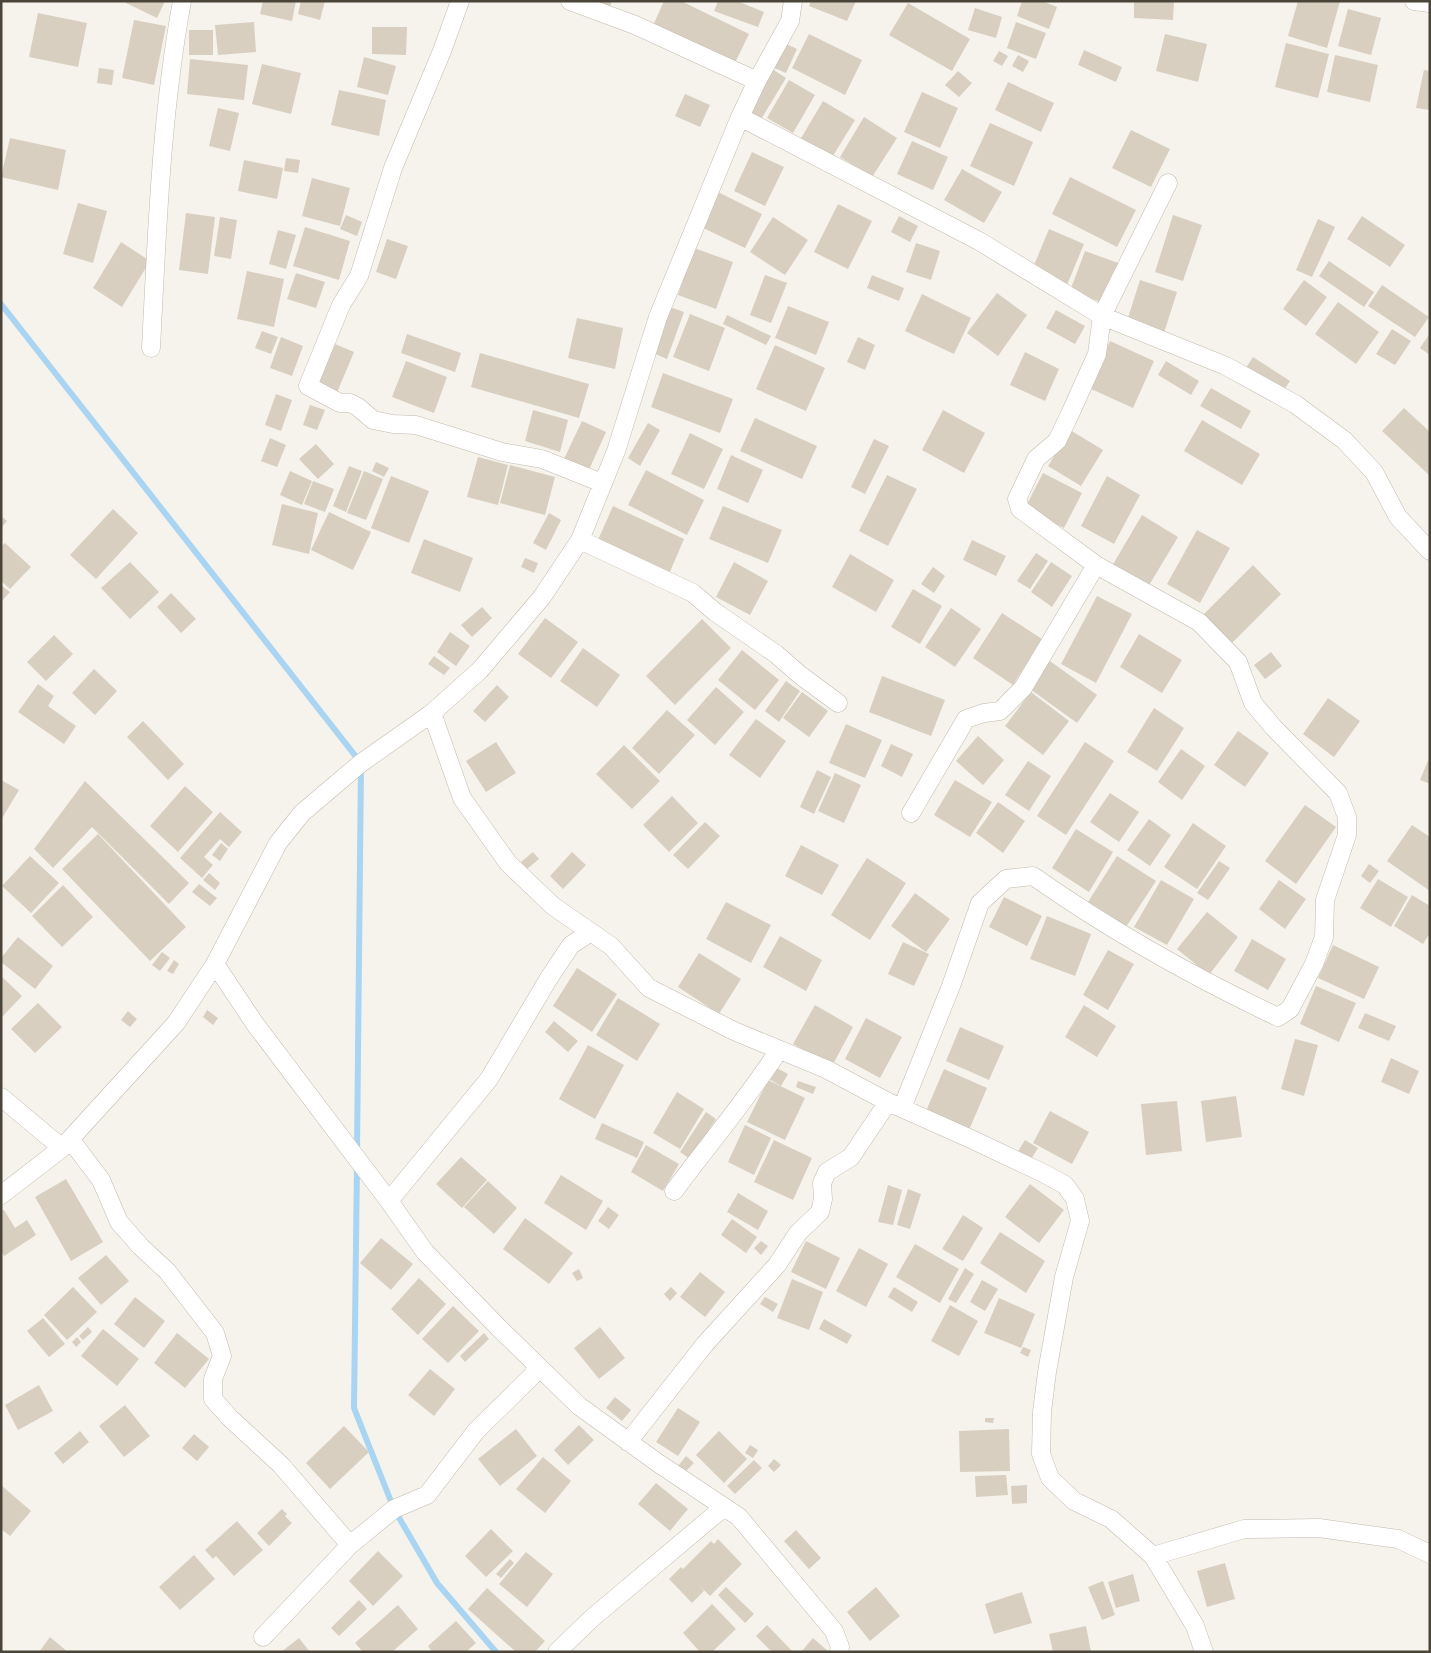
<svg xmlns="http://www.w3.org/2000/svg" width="1431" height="1653" font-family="'IBM Plex Sans',sans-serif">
<rect width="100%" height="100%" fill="#f6f3ec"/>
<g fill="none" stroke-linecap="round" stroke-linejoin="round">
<path stroke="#a9d4f2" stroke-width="6" d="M1 304 361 763 357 1151
M357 1164 354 1408 394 1509 437 1583 496 1652"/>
</g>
<path fill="#d8cfc1" d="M127 1H165L157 18 126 3Z
M263 1H296L292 21 260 14Z
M301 1H325L320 20 298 14Z
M589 1H612L609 9Z
M664 1H681L749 34 733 67 652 28Z
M718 1H737L764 12 758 27 714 11Z
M811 1H856L847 21 809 6Z
M1022 1H1042L1057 7 1049 29 1017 16Z
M1134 1H1174L1173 20 1134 18Z
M1298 1H1340L1327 48 1288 36Z
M908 3 970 39 952 71 889 35Z
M975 8 1002 17 996 38 968 30Z
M1348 9 1381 18 1371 55 1338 46Z
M38 13 87 23 78 67 29 57Z
M134 20 166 26 154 85 122 78Z
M254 22 256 52 218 55 215 25Z
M1016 22 1046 33 1036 59 1007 48Z
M372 27H407L406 55 372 54Z
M189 30H213V55H189Z
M809 34 862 60 845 95 792 68Z
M1165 34 1207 44 1198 82 1156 71Z
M784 43 797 49 786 73 772 67Z
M1286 43 1329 54 1318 98 1275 87Z
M1084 50 1122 67 1116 82 1078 65Z
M999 51 1008 56 1002 66 993 61Z
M1018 55 1029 61 1023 72 1012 66Z
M1335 55 1378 65 1370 102 1327 92Z
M364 57 396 66 388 95 357 87Z
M190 59 248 65 244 100 187 94Z
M262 64 301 73 291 114 252 104Z
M99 68 114 70 112 85 97 83Z
M772 69 786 78 760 121 746 112Z
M1424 70 1430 71V110L1416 108Z
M958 71 972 83 959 97 945 85Z
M789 80 815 95 793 133 767 118Z
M1008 82 1054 103 1041 132 995 110Z
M339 90 386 100 379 136 331 125Z
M922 92 958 108 940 148 904 132Z
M685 94 710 105 700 127 675 116Z
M823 101 855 120 831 159 800 140Z
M218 108 239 113 230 151 209 146Z
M864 117 897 138 872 177 840 157Z
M990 123 1033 142 1014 186 970 166Z
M1131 130 1170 149 1151 187 1112 168Z
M10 138 66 150 58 190 1 177Z
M912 141 948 157 933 190 897 174Z
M752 152 784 167 765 206 734 191Z
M286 158 300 160 298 173 284 171Z
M244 160 283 168 277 199 238 191Z
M962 169 1002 192 984 223 944 200Z
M1070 177 1136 210 1117 247 1052 214Z
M312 178 350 188 340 226 302 216Z
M718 192 762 214 745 248 701 227Z
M78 203 107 211 93 263 63 254Z
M838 204 872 221 848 269 814 252Z
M186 213 215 217 208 274 179 270Z
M346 215 362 222 357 236 340 229Z
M1173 215 1202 225 1183 281 1155 272Z
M899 216 918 226 910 242 891 232Z
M1362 216 1405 245 1390 267 1347 239Z
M220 217 237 220 231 259 214 256Z
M773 217 808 240 785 275 750 252Z
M1318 219 1335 227 1312 277 1296 270Z
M305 227 350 241 339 280 293 266Z
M1049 229 1084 244 1067 285 1032 270Z
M278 230 296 235 286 269 269 264Z
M387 239 408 246 396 279 376 272Z
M121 242 150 261 122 307 93 288Z
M916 243 940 251 931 280 906 272Z
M694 248 733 262 716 309 678 295Z
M1085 251 1118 263 1103 303 1070 291Z
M1329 261 1374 292 1364 307 1319 276Z
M247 271 284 279 274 327 237 319Z
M296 273 325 282 316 308 287 299Z
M765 275 787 283 771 323 750 315Z
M872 275 904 288 899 301 867 288Z
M1140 280 1177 292 1163 336 1126 324Z
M1304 280 1327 297 1306 326 1283 309Z
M1382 285 1429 317 1415 337 1368 306Z
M997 293 1027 315 998 356 967 333Z
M922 294 971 318 954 354 905 331Z
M1338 302 1379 332 1356 364 1315 334Z
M788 306 829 322 816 355 775 338Z
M670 307 684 312 667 359 653 353Z
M1056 310 1085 326 1075 344 1046 328Z
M690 314 725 328 709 371 673 357Z
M727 315 771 336 766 345 723 324Z
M577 318 623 328 615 369 568 358Z
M1392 329 1411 341 1395 365 1376 354Z
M262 331 278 337 271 354 255 348Z
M1430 333V355L1420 348Z
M407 334 461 353 455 372 401 353Z
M281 337 303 346 292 376 270 368Z
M858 337 875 345 865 370 847 362Z
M1110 341 1154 361 1133 408 1089 388Z
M335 344 354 352 336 395 316 387Z
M775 345 825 368 806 411 756 389Z
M1025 352 1059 369 1045 401 1010 385Z
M480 353 589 384 579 418 471 387Z
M1253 357 1290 381 1276 402 1239 378Z
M406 361 447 377 434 413 392 397Z
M1166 361 1199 381 1191 395 1158 375Z
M663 373 733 399 720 433 651 407Z
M1211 388 1251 411 1241 429 1200 406Z
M276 394 292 400 281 431 265 425Z
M310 405 325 410 317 430 303 425Z
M1404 408 1430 432V476L1382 431Z
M533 410 568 420 560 452 525 441Z
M943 410 985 433 964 473 922 450Z
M755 418 817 446 802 479 740 451Z
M1202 420 1260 454 1242 485 1184 451Z
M582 421 606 432 588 472 563 461Z
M648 423 660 430 640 466 628 458Z
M1070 430 1103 450 1081 486 1048 466Z
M690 433 723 449 704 489 671 474Z
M270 438 286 445 277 467 261 461Z
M874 439 889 446 865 494 851 487Z
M316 444 334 464 318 479 299 459Z
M731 455 763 470 748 503 717 489Z
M478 457 508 465 498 505 467 497Z
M376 462 389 468 384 477 372 471Z
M510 465 555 477 545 515 500 503Z
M349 466 362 471 346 512 333 506Z
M646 470 704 500 687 535 628 505Z
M290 471 312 481 302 505 280 495Z
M364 471 383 479 366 520 347 513Z
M1043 473 1082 493 1064 528 1025 508Z
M887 475 917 489 888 546 859 531Z
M391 476 429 491 409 543 371 528Z
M1107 476 1140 495 1114 544 1081 526Z
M313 481 334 489 325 512 304 504Z
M282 504 318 513 309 554 272 545Z
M613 506 684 539 669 574 598 540Z
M723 506 782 530 768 563 709 539Z
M113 509 138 533 96 579 70 555Z
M329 512 371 532 353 570 311 550Z
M549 513 561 520 546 550 533 543Z
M1142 515 1178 537 1148 587 1112 566Z
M1 516 7 521 1 528Z
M1197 530 1230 548 1200 603 1167 584Z
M424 539 473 558 460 592 411 573Z
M972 540 1006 556 996 576 963 560Z
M5 543 31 567 10 589 1 581V547Z
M1036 553 1048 561 1030 589 1017 581Z
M850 554 894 580 876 612 832 587Z
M525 558 538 563 534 573 521 567Z
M130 562 159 592 130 619 101 588Z
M734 562 768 581 750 615 716 597Z
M1051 562 1072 576 1052 607 1031 592Z
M1253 565 1281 594 1231 644 1202 616Z
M933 567 945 576 934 593 921 584Z
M1 585 10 592 1 602Z
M913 589 942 606 920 644 891 627Z
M171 593 196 619 181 633 157 607Z
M1097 596 1132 614 1096 683 1061 664Z
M482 607 492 618 472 637 461 625Z
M951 608 981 629 955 667 925 647Z
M1002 613 1042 639 1013 685 973 658Z
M545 618 578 642 551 678 518 654Z
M702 619 731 648 675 705 646 676Z
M450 632 470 646 456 666 437 652Z
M1139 634 1182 660 1162 693 1120 667Z
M54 635 73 654 46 681 27 662Z
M583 648 620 675 597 707 560 681Z
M742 650 779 680 755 710 718 680Z
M1271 652 1282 666 1265 679 1254 665Z
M434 656 450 668 444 675 428 664Z
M1050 661 1097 695 1077 723 1030 689Z
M94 669 117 691 95 715 72 693Z
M882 676 945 700 931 736 869 712Z
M786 681 800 691 779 722 765 711Z
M38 684 54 696 48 706 76 726 64 744 18 712Z
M497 685 509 697 485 722 473 711Z
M716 687 744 712 715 745 687 720Z
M802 692 828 711 809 737 783 718Z
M1031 692 1069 721 1043 755 1005 726Z
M1328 698 1360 721 1334 757 1303 734Z
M1154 708 1184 728 1157 771 1127 752Z
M667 710 695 735 659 774 632 748Z
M756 719 786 741 760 778 729 755Z
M143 721 184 764 168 780 127 737Z
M846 724 882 740 865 778 829 763Z
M1238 731 1269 753 1245 787 1214 765Z
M978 736 1004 760 983 785 956 761Z
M496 742 516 773 486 792 466 761Z
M1085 742 1114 761 1066 835 1037 816Z
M891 744 913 754 902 777 881 766Z
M624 745 660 781 632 809 596 774Z
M1181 749 1205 766 1182 800 1158 782Z
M1430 756V784L1420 780Z
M1028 761 1051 776 1029 811 1005 795Z
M817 770 831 777 814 814 800 807Z
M835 773 861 785 844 823 818 811Z
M1 780 19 790 1 820Z
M955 780 992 802 970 837 934 815Z
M85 781 189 883 169 904 92 827 53 868 34 849Z
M185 786 213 812 178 852 150 826Z
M1110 793 1139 812 1119 842 1090 822Z
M672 796 698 823 669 852 643 825Z
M998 802 1025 821 1003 853 976 833Z
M1305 805 1336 827 1296 884 1265 861Z
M220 812 242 832 229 847 220 839 204 857 213 865 202 878 180 858Z
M1149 819 1171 835 1150 866 1127 850Z
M705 822 720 836 688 869 673 855Z
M1193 823 1226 846 1197 889 1164 867Z
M1412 825 1430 837V891L1387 861Z
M1076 829 1113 852 1089 892 1052 868Z
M98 834 186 927 150 961 62 869Z
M221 843 228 849 220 861 212 855Z
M801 845 839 865 822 895 785 876Z
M533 852 539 859 527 869 521 862Z
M572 852 586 865 563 889 550 876Z
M30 856 59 883 31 913 2 886Z
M1117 856 1156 881 1126 927 1088 902Z
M867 858 906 883 870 940 831 915Z
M1219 861 1230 868 1208 900 1197 893Z
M1369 864 1379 871 1370 883 1361 876Z
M209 873 220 883 215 890 203 880Z
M1378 879 1408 897 1391 927 1360 908Z
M1161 880 1194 899 1167 945 1134 927Z
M1279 880 1306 899 1285 929 1259 909Z
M199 884 217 898 210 906 192 892Z
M63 885 93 917 62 947 32 916Z
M915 893 950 919 926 952 891 926Z
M1412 895 1430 906V933L1423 944 1394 926Z
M1004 897 1042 916 1027 946 989 927Z
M726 902 771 925 751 963 706 939Z
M1207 912 1238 937 1209 975 1177 949Z
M1047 916 1091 934 1075 976 1030 959Z
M780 936 822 960 806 991 763 967Z
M18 937 53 966 35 989 1 962V958Z
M1252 939 1286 959 1268 990 1234 971Z
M903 942 929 954 914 986 888 974Z
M1333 945 1379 967 1364 999 1318 978Z
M1108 950 1134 964 1108 1010 1083 995Z
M162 952 170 958 160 971 152 965Z
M699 953 741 979 719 1014 678 987Z
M174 960 179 964 173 974 167 971Z
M577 968 617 994 592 1032 553 1006Z
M1 976 22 996 1 1018Z
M1316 986 1356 1003 1339 1042 1300 1024Z
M618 998 660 1024 637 1061 596 1035Z
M38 1003 62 1027 35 1053 11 1029Z
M815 1005 853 1027 832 1066 793 1044Z
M1084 1005 1116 1026 1097 1057 1065 1037Z
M207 1010 218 1018 213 1025 203 1017Z
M128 1011 137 1019 130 1027 121 1020Z
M1365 1013 1396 1026 1389 1041 1358 1028Z
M866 1018 902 1037 880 1078 845 1059Z
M554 1021 578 1041 568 1052 545 1032Z
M960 1027 1004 1046 989 1080 946 1061Z
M1295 1039 1318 1045 1304 1096 1281 1089Z
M588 1045 624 1065 595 1119 559 1099Z
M1391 1058 1419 1071 1409 1094 1381 1082Z
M775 1067 788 1074 781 1086 769 1079Z
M944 1069 987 1088 969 1130 926 1111Z
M768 1080 805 1098 785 1140 747 1122Z
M798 1081 816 1087 813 1094 796 1087Z
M677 1092 704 1109 680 1149 653 1133Z
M1236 1096 1242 1137 1206 1142 1201 1101Z
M1177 1101 1182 1151 1146 1155 1141 1104Z
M1050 1111 1089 1132 1072 1164 1033 1143Z
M706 1112 716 1119 690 1159 680 1152Z
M602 1123 644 1142 637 1158 595 1139Z
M745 1125 771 1138 754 1175 728 1162Z
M774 1140 812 1158 793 1200 754 1182Z
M1025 1140 1038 1148 1030 1161 1017 1153Z
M646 1145 679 1164 663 1191 631 1172Z
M461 1157 487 1180 462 1208 436 1184Z
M561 1175 603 1201 586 1230 544 1203Z
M66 1179 103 1242 71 1261 35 1197Z
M488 1181 517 1208 494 1234 464 1207Z
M1030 1184 1064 1210 1039 1243 1005 1217Z
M888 1185 902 1190 893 1225 878 1222Z
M908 1189 921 1194 910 1229 897 1225Z
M738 1193 768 1211 758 1230 727 1212Z
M608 1207 619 1215 609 1229 598 1221Z
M4 1210 15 1228 27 1220 36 1235 4 1256 1 1251V1211Z
M963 1215 983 1228 963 1261 942 1249Z
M525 1218 573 1253 549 1284 503 1249Z
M732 1219 757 1237 746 1253 721 1235Z
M1000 1232 1045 1261 1026 1293 980 1263Z
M381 1238 413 1264 391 1290 360 1263Z
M761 1241 768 1246 761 1255 754 1248Z
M806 1241 840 1258 826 1289 791 1272Z
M915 1244 959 1269 940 1303 896 1277Z
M859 1248 888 1264 866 1307 836 1291Z
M106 1255 129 1281 101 1305 78 1278Z
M965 1268 974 1274 956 1303 948 1299Z
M579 1269 583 1278 577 1281 572 1273Z
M700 1272 725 1292 705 1317 680 1297Z
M419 1278 446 1304 418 1335 391 1309Z
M792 1279 823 1292 809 1330 777 1318Z
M982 1280 998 1289 985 1311 970 1302Z
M73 1287 97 1312 67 1340 44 1315Z
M671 1287 677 1293 670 1301 664 1294Z
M894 1287 918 1302 912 1312 888 1297Z
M135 1297 165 1321 144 1348 114 1324Z
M765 1297 778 1304 773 1312 760 1304Z
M999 1298 1035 1314 1021 1348 984 1333Z
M950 1305 978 1321 959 1356 931 1341Z
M453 1306 479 1331 448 1363 422 1339Z
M43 1318 65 1344 49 1357 27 1331Z
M824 1319 852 1335 847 1344 819 1329Z
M88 1327 92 1332 83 1340 79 1336Z
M600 1327 625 1358 599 1379 574 1348Z
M103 1329 139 1359 117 1386 81 1356Z
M177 1333 209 1359 185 1388 154 1363Z
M484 1333 489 1339 465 1362 460 1356Z
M77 1337 81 1342 76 1347 72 1342Z
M1023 1347 1031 1350 1028 1357 1020 1353Z
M430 1369 455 1389 434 1416 408 1395Z
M39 1385 53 1411 18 1430 5 1405Z
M615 1397 631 1410 622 1421 606 1408Z
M125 1405 150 1436 124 1457 99 1426Z
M678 1408 700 1422 678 1456 656 1442Z
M985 1418H994L993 1423 985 1422Z
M579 1425 594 1440 568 1465 554 1450Z
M344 1426 369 1452 330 1489 306 1463Z
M516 1429 537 1456 500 1486 478 1459Z
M1009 1429 1010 1471 960 1472 959 1431Z
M80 1431 89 1442 63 1464 54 1453Z
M719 1431 747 1459 724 1483 696 1455Z
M194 1434 209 1447 197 1461 182 1448Z
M750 1445 758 1450 753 1458 745 1453Z
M686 1456 694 1463 685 1472 678 1466Z
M543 1457 571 1481 545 1513 516 1489Z
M774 1459 781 1465 774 1472 768 1466Z
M754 1460 762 1468 735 1494 727 1486Z
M1006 1475 1008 1495 976 1497 975 1476Z
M656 1483 688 1509 670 1531 638 1504Z
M1 1485 31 1511 10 1536 1 1529Z
M1027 1485V1503L1012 1504 1011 1486Z
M282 1509 287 1514 285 1516 292 1523 269 1546 257 1533Z
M237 1521 263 1550 234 1576 216 1556 213 1559 205 1550Z
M491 1529 513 1551 486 1577 465 1556Z
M796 1530 821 1558 809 1569 784 1541Z
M718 1539 742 1564 710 1596 700 1586 704 1591 692 1603 669 1579 681 1567 683 1569 711 1541 714 1544Z
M378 1551 403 1576 373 1606 349 1581Z
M526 1552 553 1574 527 1607 499 1584Z
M194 1555 215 1579 180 1610 159 1587Z
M510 1559 514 1563 501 1578 496 1574Z
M1225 1563 1235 1599 1207 1607 1197 1571Z
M1133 1574 1140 1601 1116 1608 1108 1582Z
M1103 1581 1115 1615 1102 1620 1088 1587Z
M726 1587 754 1614 745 1623 718 1595Z
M876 1587 900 1616 870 1641 847 1612Z
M487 1588 545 1641 535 1652H516L468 1609Z
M1022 1592 1032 1623 994 1634 985 1604Z
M359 1600 367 1609 339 1636 331 1628Z
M712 1604 736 1629 712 1652H700L683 1633Z
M398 1605 418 1629 392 1652H363L355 1643Z
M456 1621 476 1643 466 1652H432L428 1646Z
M767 1625 793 1652H772L756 1636Z
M1086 1626 1091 1652H1053L1049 1634Z
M50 1637 68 1652H39Z
M299 1638 310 1652H281Z
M813 1638 829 1652H801Z"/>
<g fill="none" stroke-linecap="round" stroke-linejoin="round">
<defs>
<path id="street" d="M460 1 442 51 393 168 359 276 341 305 308 386 340 403H350L358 407 373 420 393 424 416 425 502 452 542 459 602 483
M570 1 635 25 757 81
M1414 1 1430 3
M740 117 979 241 1102 316 1226 366 1295 404 1344 440 1374 472 1398 517 1430 551
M151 348C157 232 161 115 182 1
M580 540 693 593 715 612 776 654 800 675 838 703
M432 713 462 798 508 863 553 906 611 946 649 988 734 1031 826 1069 888 1102 971 1139 1043 1173 1065 1185 1075 1199 1080 1221 1064 1277 1047 1372 1042 1412 1041 1454 1050 1478 1074 1501 1111 1519 1153 1556 1195 1626 1204 1652
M911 813 966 719 984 713 1000 711 1023 688 1096 565
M591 932 571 945 549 978 489 1079 389 1201 425 1252 499 1328 579 1406 658 1463 739 1517 834 1631 840 1647 839 1652
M215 964 255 1024 389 1201
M1 1097 62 1148 176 1023 215 964 278 843 302 813 361 763 432 713 480 670 542 597 580 540 616 451 658 317 740 117 757 81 790 21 793 1
M902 1108 951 986 980 903 1006 879 1033 876C1110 930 1193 977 1278 1017L1290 1009 1314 964 1324 937 1325 900 1347 835V817L1338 793 1274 728 1253 703 1238 662 1199 622 1096 565 1020 509 1017 499 1036 459 1057 441 1070 414 1097 354 1102 316 1168 183
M70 1139 101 1180 119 1222 141 1247 167 1271 215 1333 222 1356 213 1379V1399L230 1418 281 1465 350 1545
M674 1191C709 1144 747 1099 779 1050
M1 1195 62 1148
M628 1442 705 1344 777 1265 798 1233 820 1212 823 1199 822 1183 827 1172 851 1157 888 1102
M1153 1556 1244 1529 1319 1528 1398 1539 1430 1554
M263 1637 350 1545 394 1509 427 1495 476 1431 540 1368
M557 1652 591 1619 724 1507"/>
</defs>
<use href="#street" stroke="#c2bbae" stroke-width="19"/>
<use href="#street" stroke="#fff" stroke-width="18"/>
</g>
<rect width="1431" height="1653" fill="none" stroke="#4b4439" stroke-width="5"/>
</svg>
